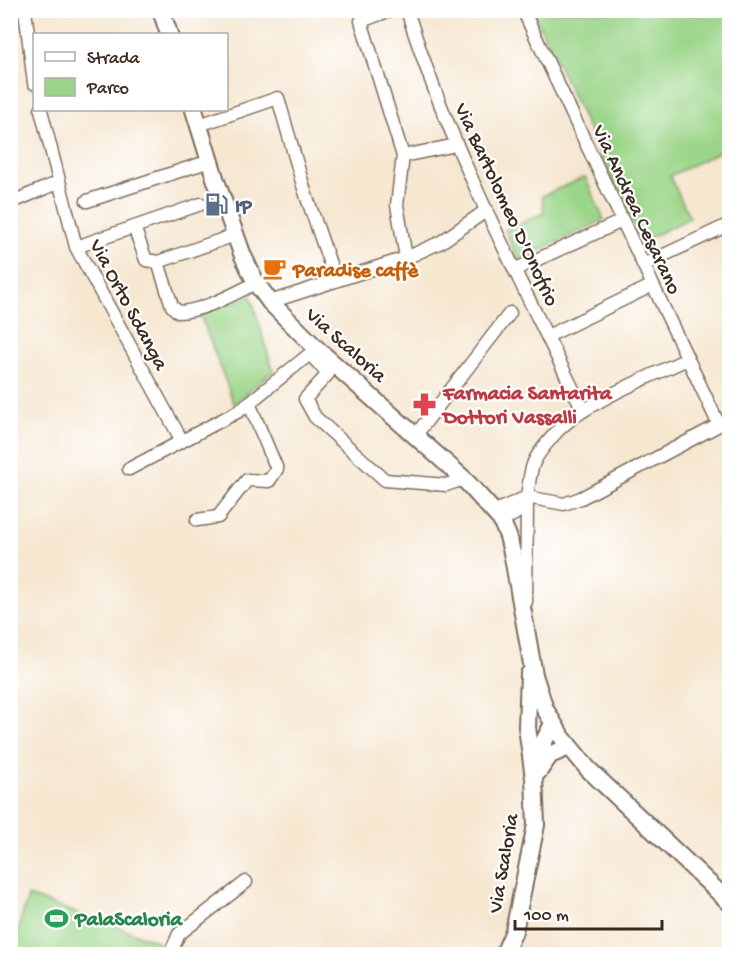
<svg xmlns="http://www.w3.org/2000/svg" width="740" height="965" font-family="'Gochi Hand',sans-serif">
<rect width="100%" height="100%" fill="#fff"/>
<filter id="ink" filterUnits="userSpaceOnUse"><feTurbulence type="fractalNoise" baseFrequency=".0167" numOctaves="2"/><feDisplacementMap in="SourceGraphic" scale="12" xChannelSelector="R" yChannelSelector="G"/><feConvolveMatrix kernelMatrix="1 2 1 2 8 2 1 2 1" color-interpolation-filters="sRGB"/></filter>
<filter id="wash" filterUnits="userSpaceOnUse"><feTurbulence type="fractalNoise" baseFrequency=".008" numOctaves="4" result="noise"/><feDisplacementMap in="SourceGraphic" scale="24" xChannelSelector="R" yChannelSelector="G"/><feGaussianBlur stdDeviation="1.35" result="paint"/><feColorMatrix in="noise" values="0 0 0 0 0 0 0 0 0 0 0 0 0 0 0 0 0 1.4 0 .05"/><feComposite in="paint" operator="in"/></filter>
<g filter="url(#wash)">
<rect width="100%" height="100%" fill="#f6e7d1"/>
<path fill="#9bd589" stroke="#6b8054" stroke-width="1.5" d="M533 11H729V147L670 176 690 218 641 242Z
M585 177 604 220 518 260 505 230 544 213 542 196Z
M251 296 273 371 234 404 200 314Z
M28 896 157 941 154 954H11Z"/>
</g>
<g filter="url(#ink)">
<g fill="none" stroke-linecap="round" stroke-linejoin="round">
<defs>
<path id="street" d="M25 10 34 83
M391 10 361 21 403 156 397 205 406 258
M407 10C450 150 520 279 583 410
M523 10 719 425
M41 110 76 247 182 441
M199 125 278 98 305 192 336 281
M403 156 456 145
M87 201 210 161
M10 203 59 182
M134 227 146 260 158 262 172 306 178 312C202 312 235 293 256 283
M76 247 201 204
M158 262 235 235
M643 265 730 224
M516 269 622 221
M270 302 406 258 441 242 487 210
M548 336 653 285
M310 354 328 374 305 399 315 417 385 480 446 485 464 479
M415 436 510 313
M129 469 239 411 316 349
M527 497 564 504 581 498 730 419
M495 511 527 497
M197 520 218 517 247 480 269 481 277 469 249 403
M501 520C537 509 523 489 534 462 538 453 547 443 553 436 576 406 652 376 687 359
M526 602 527 502
M170 954 179 934 246 882"/>
<path id="secondary" d="M161 10 169 34
M194 110 216 181 243 256 256 283 270 302 317 349 464 479 501 520 508 536 513 557 534 675 545 709 561 736 588 769 730 903
M536 768 541 747 553 724
M538 772 550 755 569 747
M504 954 514 931 536 825 534 778 527 727 529 674"/>
</defs>
<use href="#street" stroke="#7c6c5d" stroke-width="15"/>
<use href="#secondary" stroke="#7c6c5d" stroke-width="20"/>
<use href="#street" stroke="#fff" stroke-width="12"/>
<use href="#secondary" stroke="#fff" stroke-width="16"/>
</g>
</g>
<defs>
<symbol id="fuel-bare" viewBox="-9 -9 18 18"><path d="M-5.5-6h7V0h2V4h1.3V-2.5L3-4.5l.8-.8L6-3V5H2.5V1h-1V6h-7ZM-4.2-4.7v3.2H.2V-4.7Z" fill="#5c6f8a" stroke="#fff" stroke-width="2.5" paint-order="stroke"/></symbol>
<symbol id="cafe-bare" viewBox="-9 -9 18 18"><path d="M-5.5-4.5H6V0H3Q3 3.5 0 3.5H-2.5Q-5.5 3.5-5.5 0ZM3-3.2v2h1.7v-2ZM-6 4.5H4V6H-6Z" fill="#e8710a" stroke="#fff" stroke-width="2.5" paint-order="stroke"/></symbol>
<symbol id="pharmacy-bare" viewBox="-9 -9 18 18"><path d="M-2-6h4v4h4v4h-4v4h-4v-4h-4v-4h4Z" fill="#e0444e" stroke="#fff" stroke-width="2.5" paint-order="stroke"/></symbol>
<symbol id="stadium-bare" viewBox="-9 -9 18 18"><path d="M0-5a6.5 5 0 1 0 0 10a6.5 5 0 1 0 0-10ZM-3.5-1.8h7v3.6h-7Z" fill="#2e9e5b" stroke="#fff" stroke-width="2.5" paint-order="stroke"/></symbol>
</defs>
<g fill-rule="evenodd">
<use href="#fuel-bare" x="200" y="188" width="33" height="33"/>
<use href="#cafe-bare" x="258" y="252" width="33" height="33"/>
<use href="#pharmacy-bare" x="408" y="388" width="33" height="33"/>
<use href="#stadium-bare" x="40" y="902" width="33" height="33"/>
</g>
<g text-anchor="middle" stroke-width="4.5" stroke-linejoin="round" paint-order="stroke">
<g font-size="21" fill="#3b2a1e" stroke="#fff">
<text transform="translate(508 204) rotate(65)" y="7">Via Bartolomeo D'Onofrio</text>
<text transform="translate(638 209) rotate(65)" y="7">Via Andrea Cesarano</text>
<text transform="translate(130 304) rotate(62)" y="7">Via Orto Sdanga</text>
<text transform="translate(347 344) rotate(42)" y="7">Via Scaloria</text>
<text transform="translate(502 863) rotate(-80)" y="7">Via Scaloria</text>
</g>
<g font-size="21" font-weight="bold" fill="#4e5e75" stroke="#fff" text-anchor="start">
<text x="235" y="212">IP</text>
</g>
<g font-size="21" font-weight="bold" fill="#c56008" stroke="#fff" text-anchor="start">
<text x="293" y="276">Paradise caffè</text>
</g>
<g font-size="21" font-weight="bold" fill="#be3a42" stroke="#fff" text-anchor="start">
<text x="443" y="399">Farmacia Santarita<tspan x="443" dy="24">Dottori Vassalli</tspan></text>
</g>
<g font-size="21" font-weight="bold" fill="#27864d" stroke="#fff" text-anchor="start">
<text x="75" y="925">PalaScaloria</text>
</g>
</g>
<rect width="740" height="965" fill="none" stroke="#fff" stroke-width="36"/>
<rect x="33" y="33" width="195" height="78" fill="#ffffff" stroke="#b1aaa5" stroke-width="1.5"/>
<rect x="45" y="52" width="30" height="9" fill="#ffffff" stroke="#b1aaa5" stroke-width="1.5"/>
<text x="87" y="63" font-size="18" fill="#3b2a1e">Strada</text>
<rect x="45" y="78" width="30" height="18" fill="#9bd589" stroke="#b1aaa5" stroke-width="1.5"/>
<text x="87" y="93" font-size="18" fill="#3b2a1e">Parco</text>
<path d="M515 920v9h147v-9" fill="none" stroke="#3b2a1e" stroke-width="3"/>
<text x="524" y="920" font-size="18" fill="#3b2a1e" stroke="#ffffff" stroke-width="4.5" paint-order="stroke">100 m</text>
</svg>
